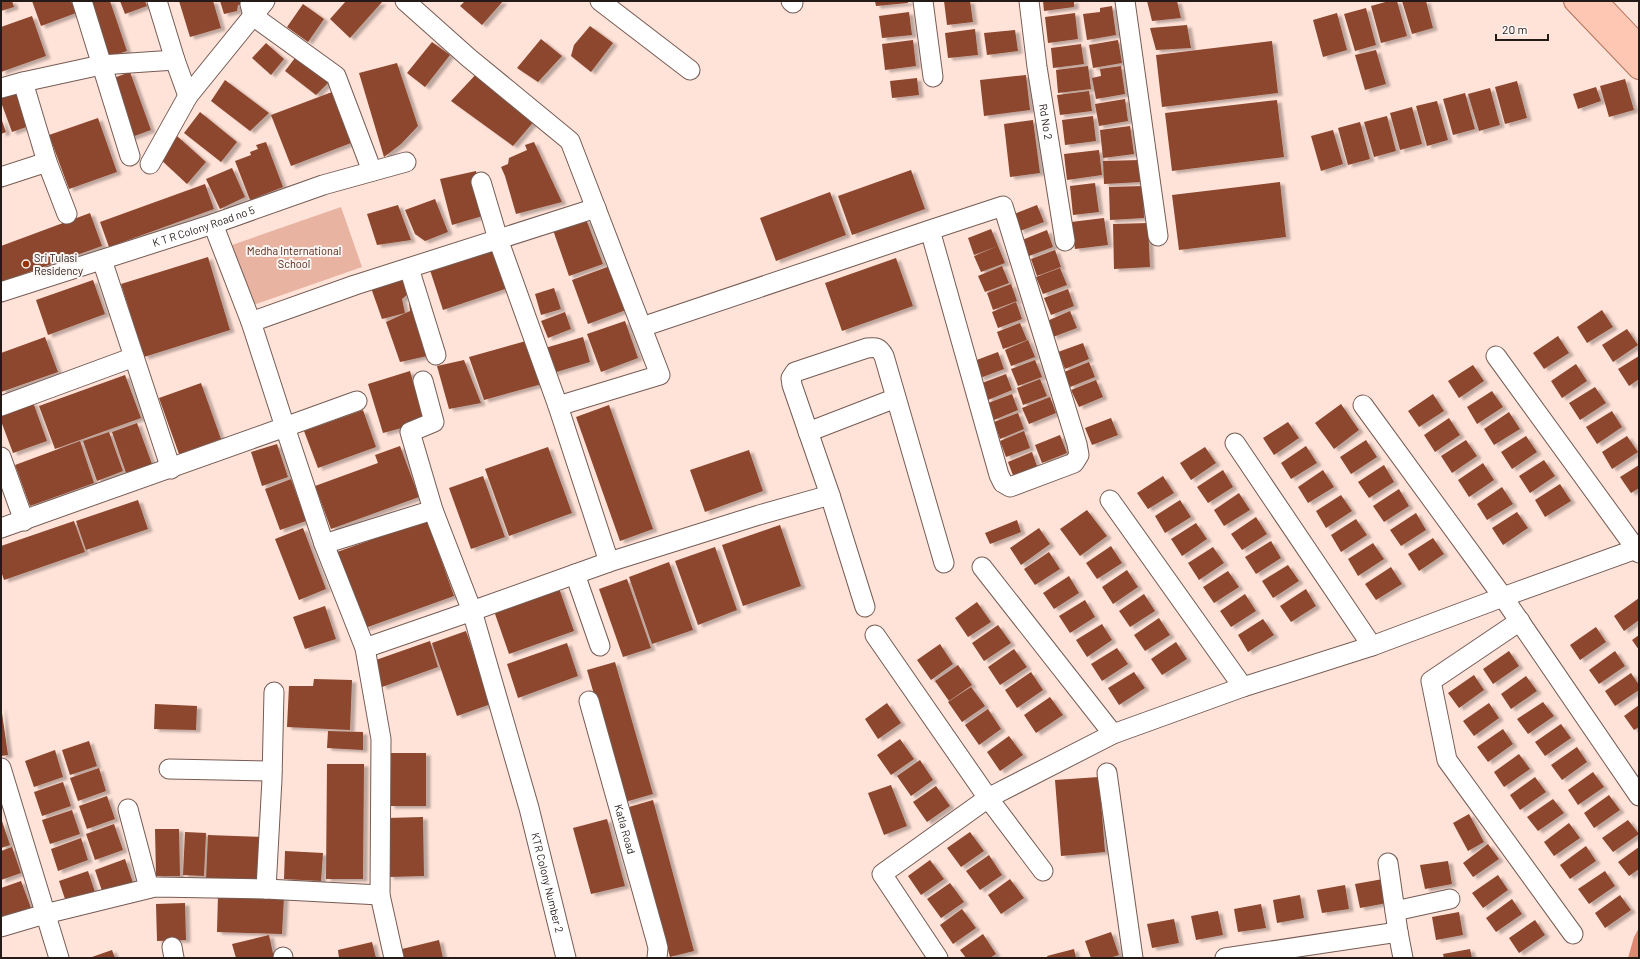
<svg xmlns="http://www.w3.org/2000/svg" width="1640" height="959" font-family="Barlow,sans-serif">
<defs>
<filter id="shadow"><feDropShadow dx="4.5" dy="2.5" stdDeviation="1" flood-color="#0004"/></filter>
</defs>
<rect width="100%" height="100%" fill="#ffe2d8"/>
<path fill="#e8b3a0" d="M341 207 362 267 253 305 232 245Z"/>
<path fill="#d98c71" d="M1639 928V958H1628L1634 937Z"/>
<path fill="#8c462d" filter="url(#shadow)" d="M1 1H12L14 7 1 11Z
M32 1H71L76 13 41 26Z
M86 1H110L127 51 105 58Z
M120 1H145L147 6 125 14Z
M179 1H213L221 28 190 37Z
M220 1H246L247 4 238 5 237 11 224 14Z
M346 1 382 2 350 38 330 19Z
M465 1H503L482 25 460 6Z
M875 1H908V3L876 6Z
M944 1H970L973 22 947 25Z
M1043 1H1074V7L1044 11Z
M1147 1H1177L1181 18 1152 21Z
M1389 1H1397L1407 36 1381 43 1371 6Z
M1402 1H1426L1433 28 1412 34Z
M303 4 324 19 308 42 287 27Z
M1112 6 1116 35 1087 40 1083 14 1100 12V8Z
M1366 8 1376 45 1355 51 1344 14Z
M909 12 912 35 882 38 879 16Z
M1075 13 1078 39 1048 43 1045 17Z
M1337 13 1347 50 1323 57 1313 20Z
M32 16 46 56 1 72V27Z
M1187 25 1191 48 1156 50 1150 28Z
M590 26 613 43 591 72 571 56 574 45Z
M975 29 978 55 948 58 945 33Z
M1015 30 1018 51 987 55 984 33Z
M541 39 562 56 538 82 517 68Z
M913 40 916 66 885 70 882 44Z
M1118 40 1122 63 1093 68 1089 45Z
M1272 41 1278 93 1162 107 1156 55Z
M432 42 450 55 425 87 407 73Z
M266 43 284 59 271 75 252 58Z
M1081 44 1084 64 1053 68 1051 48Z
M1376 50 1386 84 1365 90 1355 55Z
M298 54 332 79 316 95 285 71Z
M397 63 418 126 401 144 384 157 359 73Z
M1088 66 1091 89 1058 93 1056 70Z
M1121 66 1125 94 1096 99 1092 78 1101 76 1100 69Z
M479 71 536 119 513 146 451 101Z
M130 72 151 130 129 138 108 80Z
M1026 75 1030 110 984 116 980 80Z
M917 78 919 95 892 98 890 81Z
M1625 79 1634 110 1609 117 1600 86Z
M225 80 269 113 250 131 211 101Z
M1517 81 1527 118 1505 124 1495 87Z
M1596 87 1601 101 1578 109 1573 94Z
M1490 88 1500 125 1479 131 1468 94Z
M20 91 32 125 12 132 1 102V98Z
M1089 91 1092 111 1060 115 1057 95Z
M332 92 351 143 291 166 271 115Z
M1465 93 1475 129 1453 135 1443 99Z
M1125 99 1128 121 1099 126 1095 104Z
M1277 100 1284 157 1172 171 1165 113Z
M1437 101 1448 140 1427 146 1416 106Z
M1412 107 1422 144 1400 150 1390 113Z
M200 112 237 142 221 162 184 133Z
M1093 116 1096 141 1065 145 1062 120Z
M1387 116 1396 151 1374 157 1364 122Z
M1 118 6 132 1 134Z
M98 118 117 172 69 189 49 135Z
M1033 120 1040 173 1010 177 1004 124Z
M1360 122 1370 159 1348 165 1338 128Z
M1130 126 1134 154 1103 158 1100 130Z
M1333 130 1343 164 1321 171 1311 136Z
M177 136 206 162 187 184 158 157Z
M266 142 283 187 250 200 235 161 251 155 250 152 258 149 256 145Z
M534 142 562 202 516 214 505 176 501 167 508 164 509 158 527 150 525 145Z
M1099 150 1102 175 1067 180 1064 154Z
M1140 160 1141 182 1104 184 1103 161Z
M232 168 245 197 220 209 206 179Z
M911 170 925 209 852 235 838 196Z
M476 171 486 215 452 225 440 179Z
M1280 182 1286 237 1179 250 1172 195Z
M1095 183 1099 212 1073 215 1070 186Z
M205 184 214 209 109 247 100 222Z
M1143 186 1144 218 1110 220 1109 187Z
M830 192 846 235 776 261 760 218Z
M435 199 448 232 425 241 415 234 405 210Z
M398 205 411 240 377 245 367 214Z
M1037 205 1044 222 1020 231 1014 214Z
M90 213 102 246 1 282V246Z
M1104 218 1108 245 1075 249 1071 222Z
M586 219 603 264 569 276 553 230Z
M1148 223 1150 267 1114 269 1113 224Z
M991 229 998 246 974 255 968 238Z
M1047 230 1053 247 1029 256 1022 240Z
M497 245 508 288 443 310 429 267Z
M998 246 1005 263 981 272 974 256Z
M1055 250 1061 267 1037 276 1031 259Z
M208 257 230 330 144 357 121 284Z
M896 258 913 306 842 331 825 283Z
M610 266 626 310 588 324 572 280Z
M1002 266 1009 283 985 292 978 276Z
M1060 268 1067 285 1043 294 1036 277Z
M404 274 408 294 402 299 405 313 382 319 370 285Z
M93 280 105 314 48 335 36 300Z
M1011 284 1017 301 993 310 987 293Z
M554 288 561 309 541 315 535 294Z
M1068 289 1074 306 1051 315 1044 298Z
M412 298 432 355 400 362 386 322 410 311 409 303Z
M1016 302 1022 319 998 328 992 312Z
M1602 310 1613 327 1587 343 1577 327Z
M1070 311 1077 328 1053 337 1047 321Z
M565 312 571 329 548 338 541 321Z
M625 321 638 358 601 372 587 334Z
M1020 323 1027 340 1003 349 997 332Z
M1627 329 1638 345 1613 362 1602 345Z
M1558 336 1569 353 1544 369 1533 353Z
M45 337 58 372 1 392V353Z
M583 337 590 362 553 373 545 348Z
M1028 340 1035 357 1011 366 1005 350Z
M526 341 542 384 484 400 469 357Z
M1083 343 1089 359 1065 369 1058 352Z
M998 352 1004 369 980 378 974 361Z
M1639 356V379L1629 386 1618 369Z
M464 360 481 403 449 409 437 366Z
M1035 360 1042 377 1018 386 1011 369Z
M1089 362 1095 377 1070 387 1064 372Z
M1576 364 1587 381 1562 398 1551 381Z
M1473 365 1484 381 1459 398 1448 381Z
M410 371 424 422 383 433 368 384Z
M1006 374 1012 390 988 400 982 383Z
M125 375 141 418 55 449 39 406Z
M1040 379 1047 396 1023 405 1017 388Z
M1096 380 1103 397 1079 407 1071 390Z
M201 383 221 439 179 454 159 398Z
M1595 387 1606 403 1580 420 1569 403Z
M1492 391 1503 407 1477 424 1467 407Z
M1012 394 1018 410 994 420 988 403Z
M1433 394 1444 411 1419 427 1408 411Z
M1050 397 1056 413 1029 424 1022 408Z
M33 402 47 441 13 453 1 421V414Z
M1341 404 1359 430 1334 449 1315 423Z
M609 405 653 529 620 541 576 417Z
M363 410 376 447 318 468 304 431Z
M1612 411 1622 427 1597 444 1586 427Z
M1509 412 1520 429 1494 445 1484 429Z
M1018 413 1024 429 1000 439 994 422Z
M1111 418 1118 435 1092 445 1085 428Z
M1449 418 1460 435 1435 452 1424 435Z
M1288 422 1299 438 1274 455 1263 438Z
M137 423 152 464 126 473 112 432Z
M1024 431 1030 448 1006 457 1000 441Z
M109 432 123 471 97 481 83 441Z
M1060 435 1067 453 1042 463 1035 445Z
M1526 436 1537 452 1512 469 1501 452Z
M1627 436 1638 452 1612 469 1602 452Z
M1366 440 1377 457 1351 474 1340 457Z
M1466 440 1477 456 1452 473 1441 456Z
M80 441 94 483 30 506 15 465Z
M277 444 288 477 262 486 251 452Z
M400 446 419 497 331 529 315 486 378 463 375 455Z
M1306 446 1317 463 1291 479 1281 463Z
M548 447 572 513 509 536 485 469Z
M1205 447 1216 463 1191 480 1180 463Z
M749 450 763 491 705 512 690 470Z
M1032 452 1038 469 1014 478 1008 462Z
M1544 460 1555 476 1530 493 1519 476Z
M1483 463 1494 480 1469 497 1458 480Z
M1384 465 1394 482 1369 498 1358 482Z
M1639 465V488L1631 493 1620 477Z
M1223 470 1233 487 1208 503 1197 487Z
M1323 470 1334 487 1308 503 1298 487Z
M483 476 505 537 471 549 449 488Z
M1163 476 1174 493 1148 509 1137 493Z
M291 479 306 521 280 530 265 489Z
M1560 484 1571 501 1545 517 1535 500Z
M1502 487 1513 504 1487 520 1477 504Z
M1399 489 1409 506 1384 522 1373 506Z
M1239 493 1250 510 1224 526 1214 510Z
M1341 495 1352 511 1326 528 1316 511Z
M138 500 148 529 86 550 76 521Z
M1180 500 1191 517 1165 533 1155 516Z
M1087 510 1107 536 1080 556 1060 529Z
M1517 512 1528 528 1503 545 1492 528Z
M1416 513 1426 530 1401 546 1390 530Z
M1256 517 1267 534 1242 550 1231 534Z
M1356 519 1367 535 1341 552 1331 535Z
M427 520 454 596 365 628 337 552Z
M1017 520 1021 532 990 544 985 533Z
M74 521 85 552 4 580 1 571V546Z
M1196 523 1207 539 1182 556 1171 539Z
M780 525 801 586 743 606 722 545Z
M303 528 326 589 299 600 275 539Z
M1039 528 1050 544 1021 565 1010 548Z
M1433 538 1444 554 1419 571 1408 554Z
M1271 541 1281 558 1256 574 1245 557Z
M1373 543 1384 559 1358 576 1348 559Z
M1111 546 1122 563 1097 579 1086 563Z
M715 547 737 610 698 625 675 561Z
M1213 547 1224 563 1199 580 1188 563Z
M1049 552 1060 569 1035 585 1024 569Z
M669 562 693 630 652 644 629 577Z
M1288 565 1299 581 1273 598 1262 581Z
M1391 567 1402 584 1376 600 1365 584Z
M1127 570 1138 587 1113 604 1102 587Z
M1228 571 1239 587 1214 603 1203 587Z
M1069 576 1079 593 1054 609 1043 593Z
M627 579 651 648 623 657 599 589Z
M559 588 574 631 509 654 494 611Z
M1306 589 1316 606 1291 622 1280 606Z
M1144 594 1155 611 1130 627 1119 611Z
M1245 594 1256 611 1231 627 1220 611Z
M1639 598V620L1624 631 1614 616Z
M1085 600 1095 617 1070 633 1059 616Z
M977 602 991 622 968 637 955 618Z
M325 606 336 639 305 649 293 617Z
M1159 618 1170 635 1145 651 1134 635Z
M1263 619 1274 635 1248 652 1238 635Z
M1102 624 1112 640 1087 657 1076 640Z
M998 625 1011 643 984 661 972 643Z
M1596 627 1606 642 1580 660 1570 645Z
M466 631 491 704 457 716 432 643Z
M1639 635V650L1632 640Z
M430 641 438 667 382 687 373 661Z
M1176 642 1187 659 1162 675 1151 659Z
M567 643 578 676 518 698 507 664Z
M940 644 953 664 931 680 917 660Z
M1117 648 1128 664 1102 681 1091 664Z
M1014 649 1027 667 1000 685 988 667Z
M1509 651 1519 666 1493 684 1483 669Z
M1615 651 1625 666 1599 684 1589 670Z
M615 662 653 794 625 802 587 670Z
M958 665 972 685 949 701 935 681Z
M1031 672 1043 690 1017 708 1005 690Z
M1134 672 1145 688 1119 705 1108 688Z
M1631 673 1639 685V690L1615 706 1605 691Z
M1474 675 1484 690 1459 708 1448 693Z
M1526 676 1537 691 1511 709 1501 694Z
M314 679 352 680 350 730 287 727 289 686H313Z
M971 687 985 706 962 722 948 702Z
M1050 697 1063 715 1036 733 1024 715Z
M1543 702 1554 716 1528 734 1517 719Z
M887 703 901 723 878 739 865 719Z
M1489 703 1499 718 1474 736 1463 721Z
M155 704 197 706 196 730 154 729Z
M1639 705V727L1634 730 1624 716Z
M1 706 8 755 1 756Z
M988 709 1001 729 979 745 965 725Z
M1561 724 1571 738 1545 756 1535 742Z
M1503 729 1513 744 1488 762 1477 747Z
M328 731 363 732V750L327 748Z
M1009 736 1023 755 1000 771 987 752Z
M900 739 914 759 891 775 877 755Z
M89 741 97 766 70 775 62 750Z
M1577 747 1587 762 1562 780 1551 765Z
M55 750 63 777 34 787 25 761Z
M390 753H426V806H390Z
M1519 754 1530 769 1504 787 1494 772Z
M920 760 933 780 911 796 897 776Z
M327 764H364L363 879H326Z
M99 768 106 791 78 801 70 778Z
M1593 772 1604 787 1578 805 1568 790Z
M1099 777 1105 852 1061 856 1055 780Z
M1535 777 1546 792 1520 810 1510 795Z
M63 782 71 806 42 816 34 792Z
M891 785 907 826 884 835 868 793Z
M936 786 950 806 927 822 913 802Z
M1609 795 1620 810 1594 828 1584 813Z
M107 796 115 819 87 829 79 806Z
M1553 799 1564 813 1538 831 1527 817Z
M653 800 694 951 670 957 629 807Z
M72 810 80 834 50 844 42 820Z
M1469 814 1484 842 1468 851 1453 823Z
M423 817 424 876 389 877 387 818Z
M607 819 625 886 591 894 573 828Z
M1628 820 1639 834 1613 852 1602 838Z
M1 821H2L10 845 1 848Z
M1569 823 1580 838 1554 856 1544 842Z
M114 824 123 850 95 860 86 834Z
M155 829H179L180 876H156Z
M185 832 206 833 204 876 183 875Z
M970 832 984 851 961 867 947 848Z
M208 835 262 837 260 881 206 879Z
M81 838 88 860 58 871 51 849Z
M1488 844 1499 859 1473 877 1463 863Z
M1586 846 1596 861 1570 879 1560 865Z
M12 847 21 873 1 880V851Z
M1639 847V869L1629 876 1618 862Z
M285 851 323 853 321 881 284 879Z
M989 855 1002 875 980 890 966 871Z
M125 859 133 883 103 894 95 870Z
M930 860 944 879 921 895 908 876Z
M1448 861 1452 884 1425 889 1420 865Z
M88 871 95 892 66 902 59 881Z
M1605 871 1615 886 1589 904 1578 889Z
M1498 875 1508 890 1483 908 1472 893Z
M1010 879 1024 898 1001 914 988 895Z
M1383 879 1387 903 1360 908 1355 884Z
M21 881 31 908 1 918V888Z
M950 883 964 902 941 918 927 899Z
M1345 885 1349 909 1322 913 1317 890Z
M218 895 284 897 282 934 217 932Z
M1300 895 1304 918 1277 923 1273 900Z
M1620 895 1631 910 1605 928 1595 913Z
M1512 899 1522 914 1496 932 1486 918Z
M185 903 186 940 157 941 156 904Z
M1261 904 1266 928 1238 932 1234 909Z
M962 909 976 928 953 944 940 925Z
M1218 911 1223 935 1196 940 1191 916Z
M1459 912 1463 935 1436 940 1432 917Z
M1174 919 1179 943 1152 948 1147 924Z
M1535 920 1545 935 1519 953 1509 938Z
M1111 932 1119 955 1109 958H1091L1085 941Z
M983 934 996 954 990 958H966L960 950Z
M269 935 274 958H236L232 944Z
M439 940 443 958H404L402 949Z
M372 942 376 958H339L338 950Z
M1074 949 1076 958H1048L1047 956Z
M1470 949 1472 958H1444L1443 954Z
M112 950 115 958H89Z"/>
<g fill="none" stroke-linecap="round" stroke-linejoin="round">
<defs>
<g id="minor">
<path d="M82 1 130 156"/>
<path d="M157 1 175 60 188 96 265 1"/>
<path d="M405 1 469 58 570 141 660 375 558 406"/>
<path d="M600 1 690 70"/>
<path d="M791 1 793 3"/>
<path d="M923 1 933 77"/>
<path id="s1" d="M1029 1 1037 67 1065 241"/>
<path d="M1125 1 1158 236"/>
<path d="M250 4 253 16 336 76 372 171"/>
<path d="M23 82 47 162"/>
<path d="M1 88 23 82 101 65 175 60"/>
<path d="M150 164 188 96"/>
<path d="M1 177 47 162 67 214"/>
<path d="M481 182 498 239 558 406 609 562"/>
<path d="M102 260 171 469"/>
<path d="M409 268 436 355"/>
<path id="s2" d="M1 292 213 224 323 185 406 162"/>
<path d="M251 322 355 285 596 208"/>
<path d="M642 327 930 230 1003 206 1077 444 1079 455 1074 463 1010 487 1003 483 999 475 930 230"/>
<path d="M1496 356 1639 553"/>
<path id="s3" d="M423 381 434 422 410 432 433 510 472 611 529 808 566 958"/>
<path d="M357 401 285 427 324 544 365 648 381 739 380 895 394 958"/>
<path d="M1363 405 1503 597 1639 796"/>
<path d="M1 406 134 357"/>
<path d="M808 432 896 398"/>
<path d="M1235 443 1372 646"/>
<path d="M1 457 24 521"/>
<path d="M1110 500 1243 687"/>
<path d="M1 528 285 427 251 322 213 224"/>
<path d="M324 544 433 510"/>
<path d="M982 567 1113 734"/>
<path d="M575 574 600 646"/>
<path d="M865 607 830 495 792 385 791 378 795 372 867 348C876 347 879 347 884 356L944 563"/>
<path d="M1520 621 1431 681 1447 760 1573 934"/>
<path d="M875 635 988 798 1043 871"/>
<path d="M365 648 472 611 609 562 759 515 830 495"/>
<path id="s4" d="M589 701 656 940 658 948 657 958"/>
<path d="M1 768 59 958"/>
<path d="M169 769 272 771"/>
<path d="M1107 773 1133 958"/>
<path d="M128 809 149 888"/>
<path d="M1388 863 1398 932 1403 958"/>
<path d="M266 889 272 779 274 692"/>
<path d="M1395 911 1450 899"/>
<path d="M1 927 45 914 155 887 266 889 380 895"/>
<path d="M172 947 174 958"/>
<path d="M283 957V958"/>
<path d="M938 958 882 874 988 798 1113 734 1243 687 1372 646 1503 597 1639 548"/>
<path d="M1225 958 1398 932"/>
</g>
<path id="primary" d="M1575 1 1639 68
M1601 6 1639 46"/>
</defs>
<use href="#minor" stroke="#755c54" stroke-width="21"/>
<use href="#primary" stroke="#b0725b" stroke-width="24"/>
<use href="#minor" stroke="#fff" stroke-width="19"/>
<use href="#primary" stroke="#fdc7b3" stroke-width="22"/>
</g>
<circle fill="#973200" stroke="#fbf5f3" stroke-width="1.5" cx="26" cy="264" r="4"/>
<g text-anchor="middle" stroke-width="4" stroke-linejoin="round" paint-order="stroke">
<g font-size="11" fill="#241a17" stroke="#fbf5f3">
<text dy="4" stroke="none"><textPath href="#s1" startOffset="122">Rd No 2</textPath></text>
<text dy="4" stroke="none"><textPath href="#s2" startOffset="213">K T R Colony Road no 5</textPath></text>
<text dy="4" stroke="none"><textPath href="#s4" startOffset="133">Katla Road</textPath></text>
<text dy="4" stroke="none"><textPath href="#s3" startOffset="540">KTR Colony Number 2</textPath></text>
</g>
<g font-size="11" fill="#4d1c09" stroke="#fbf5f3">
<text x="294" y="255">Medha International<tspan x="294" dy="13">School</tspan></text>
</g>
<g font-size="11" fill="#241a17" stroke="#fbf5f3" text-anchor="start">
<text x="34" y="262">Sri Tulasi<tspan x="34" dy="13">Residency</tspan></text>
</g>
</g>
<rect width="1640" height="959" fill="none" stroke="#241a17" stroke-width="4"/>
<path d="M1496 34v6h52v-6" fill="none" stroke="#241a17" stroke-width="2"/>
<text x="1502" y="34" font-size="12" fill="#241a17" stroke="#fbf5f3" stroke-width="3" paint-order="stroke">20 m</text>
</svg>
